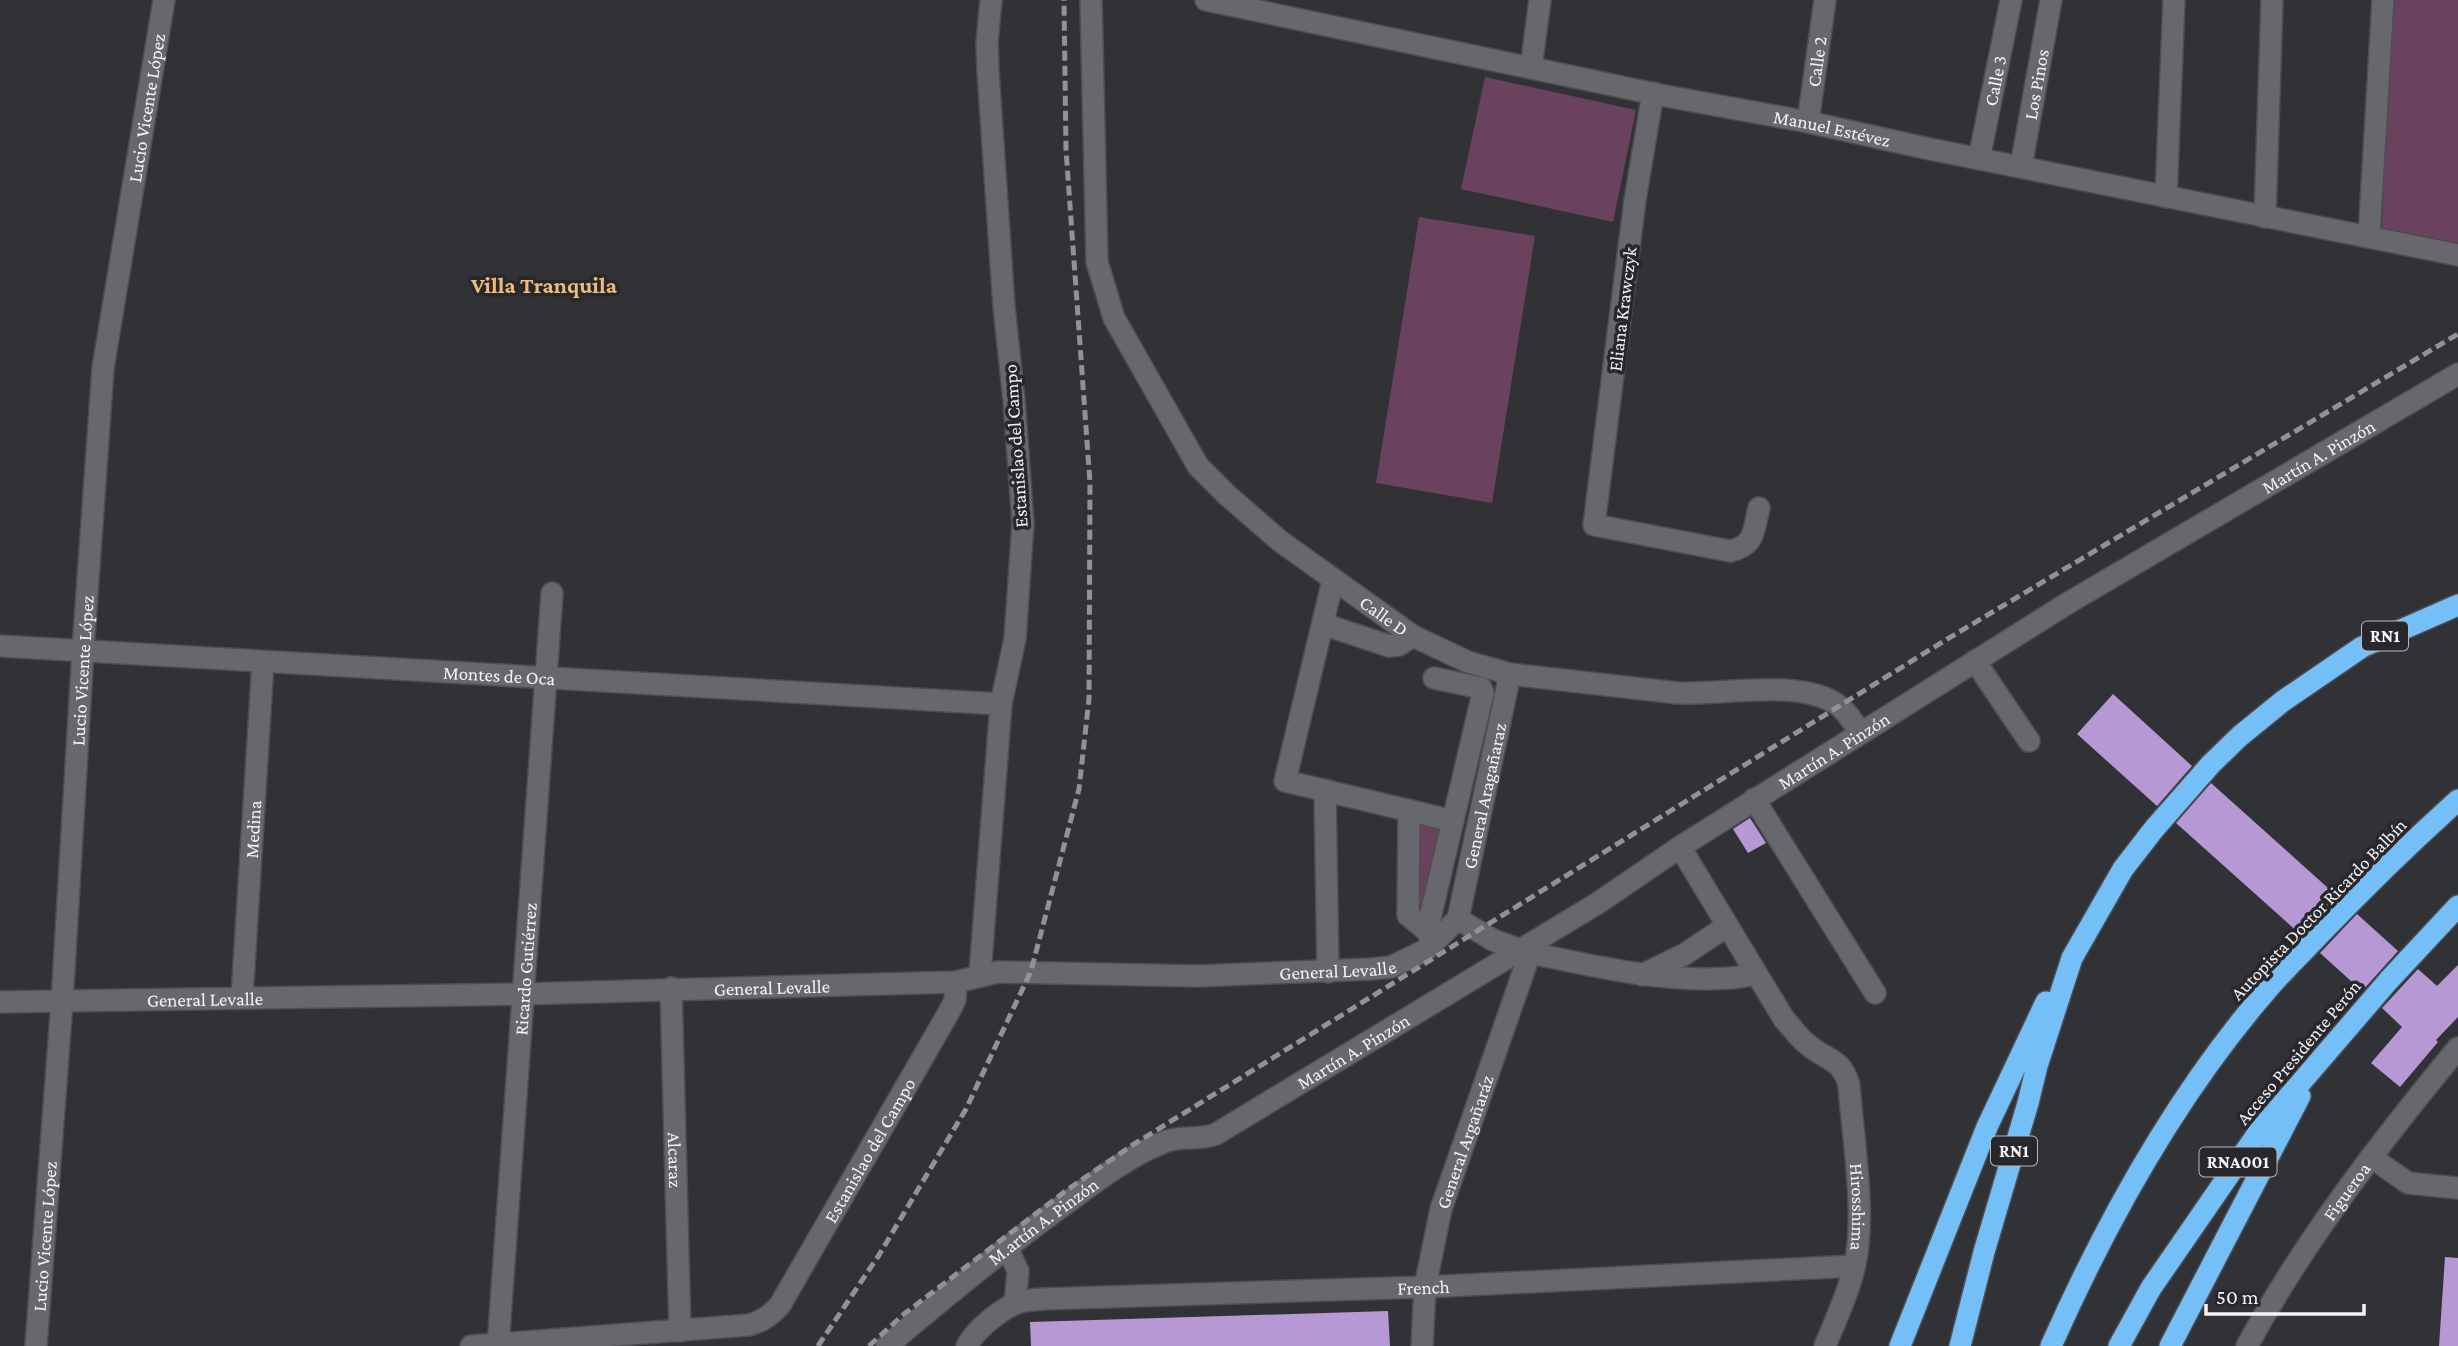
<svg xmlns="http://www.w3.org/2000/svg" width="2458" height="1346" font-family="'Crimson Pro',serif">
<rect width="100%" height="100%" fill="#313236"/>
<path fill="#6a425e" d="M2391 0H2458V243L2382 228Z
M1485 77 1636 110 1613 222 1461 189Z
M1419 217 1535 236 1492 503 1376 483Z
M1418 820 1446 826 1423 917 1415 907Z"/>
<path fill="#b698d5" d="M2113 694 2192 766 2157 806 2077 734Z
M2211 783 2338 897 2301 935 2176 823Z
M1750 818 1766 843 1748 853 1733 829Z
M2357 914 2398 951 2362 991 2320 953Z
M2458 965V1017L2436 1040 2438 1042 2400 1087 2371 1063 2402 1027 2382 1008 2418 969 2437 986Z
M2445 1257 2458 1258V1346H2439Z
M1388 1311 1390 1346H1031L1030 1322Z"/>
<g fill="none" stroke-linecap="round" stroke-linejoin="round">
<defs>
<g id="minor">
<path id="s1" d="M1091 0 1097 262 1114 318 1198 466 1227 495 1280 541 1413 636 1468 662 1510 674 1678 693C1724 695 1795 679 1835 703 1846 710 1853 722 1860 732"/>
<path id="s2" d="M1206 0 1660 95 1808 122 1925 148 2458 255"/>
<path d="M1531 68 1540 0"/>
<path d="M1653 93 1635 200 1594 525 1730 551C1756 545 1753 531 1759 508"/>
<path id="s3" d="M1808 122 1825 0"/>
<path id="s4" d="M1979 159 2011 0"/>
<path id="s5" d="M2021 167 2051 0"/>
<path d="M2166 197 2174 0"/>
<path d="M2265 217 2272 0"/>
<path d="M2369 237 2383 0"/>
<path d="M1333 580 1285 781 1453 821"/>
<path d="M1323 624 1389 646 1399 645 1413 636"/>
<path id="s6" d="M0 646 1001 704"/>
<path d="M1975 661 2029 741"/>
<path d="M1325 790 1328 972"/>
<path d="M1754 799 1875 993"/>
<path d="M1409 810 1408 915 1427 931"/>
<path id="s7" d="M1680 847 1784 1019C1792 1027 1798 1037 1807 1044 1826 1061 1841 1057 1849 1085 1853 1139 1866 1213 1855 1264 1849 1292 1836 1319 1825 1346"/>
<path id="s8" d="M1458 919 1510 674"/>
<path d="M1433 943 1427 931 1483 693 1481 688 1434 678"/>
<path d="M1530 953C1589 965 1647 979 1708 979 1725 978 1740 979 1756 973"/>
<path d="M980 974 1001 704 1015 639 1023 523 1014 400 1004 307 988 71 987 42 991 0"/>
<path d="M1642 975 1685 954 1727 926"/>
<path id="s9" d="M671 988 680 1331"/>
<path id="s10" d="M242 997 263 662"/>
<path id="s11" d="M0 1002 522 994 956 982 998 972 1197 976 1371 969 1391 967 1426 950 1458 919"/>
<path d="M2371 1157 2408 1183 2458 1188"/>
<path d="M1007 1247 1018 1271 1015 1304"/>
<path id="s12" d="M36 1346 62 1002 83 650 103 368 164 0"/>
<path id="s13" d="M471 1346 749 1325C763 1321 771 1315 780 1305L949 1012 955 1000 956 982"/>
<path id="s14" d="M498 1346 552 593"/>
<path id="s15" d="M887 1346C946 1296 1005 1247 1068 1202 1098 1180 1129 1156 1164 1142 1181 1135 1199 1141 1216 1134L1598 903 1680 847 2068 603 2458 374"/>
<path id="s16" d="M967 1346C975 1330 998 1312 1014 1304 1023 1300 1033 1300 1042 1299L1425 1287 1854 1266"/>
<path id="s17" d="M1422 1346 1425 1287 1441 1209 1530 953 1493 940 1458 919"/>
<path id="s18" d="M2247 1346C2304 1241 2382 1140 2458 1048"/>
</g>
<path id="highway" d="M1900 1346 1987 1127 2046 1002
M1960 1346 1984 1252 2028 1103 2037 1066 2072 958 2123 869 2154 829 2211 764 2240 736 2283 701 2362 647 2458 605
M2051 1346C2107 1220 2176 1095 2267 990 2283 971 2301 954 2318 936 2363 889 2409 844 2458 800
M2119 1346 2151 1288 2260 1130 2389 980 2458 906
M2170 1346 2300 1096"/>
</defs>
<use href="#minor" stroke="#4e4e52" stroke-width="24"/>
<use href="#highway" stroke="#4e4e52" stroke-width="24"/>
<use href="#minor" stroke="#67686d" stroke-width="21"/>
<use href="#highway" stroke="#75bff9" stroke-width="21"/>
<path stroke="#929296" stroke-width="5" stroke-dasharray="10 5" stroke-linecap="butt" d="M818 1346 879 1255 966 1109 1031 971 1079 789 1089 699 1090 483 1066 150 1064 0
M869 1346 904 1314 1067 1190 1131 1146 1944 641 2458 334"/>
</g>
<g text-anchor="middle" stroke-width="7" stroke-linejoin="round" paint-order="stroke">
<g fill="#28282c" stroke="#b7b7ba" stroke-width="2">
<rect x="2362" y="621.5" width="46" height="29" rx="5"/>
<rect x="1991" y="1136.5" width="46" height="29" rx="5"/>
<rect x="2199.5" y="1147.5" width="77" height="29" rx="5"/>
</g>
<g font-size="18" font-weight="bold" fill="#f4f4f7">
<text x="2385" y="642">RN1</text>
<text x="2014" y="1157">RN1</text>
<text x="2238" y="1168">RNA001</text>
</g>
<g font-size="19" fill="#f4f4f7" stroke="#28282c">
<text dy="7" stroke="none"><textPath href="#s3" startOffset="61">Calle 2</textPath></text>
<text dy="7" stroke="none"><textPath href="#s4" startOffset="80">Calle 3</textPath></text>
<text dy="7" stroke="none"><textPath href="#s5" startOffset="84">Los Pinos</textPath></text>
<text dy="7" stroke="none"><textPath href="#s12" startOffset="1244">Lucio Vicente López</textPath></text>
<text dy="7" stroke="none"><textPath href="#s2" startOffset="639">Manuel Estévez</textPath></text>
<text transform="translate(1622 309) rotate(-83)" y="7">Eliana Krawczyk</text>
<text transform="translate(1015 446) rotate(-94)" y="7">Estanislao del Campo</text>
<text dy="7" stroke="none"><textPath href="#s15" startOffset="1692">Martín A. Pinzón</textPath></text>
<text dy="7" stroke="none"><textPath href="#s1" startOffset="730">Calle D</textPath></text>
<text dy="7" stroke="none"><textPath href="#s12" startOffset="677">Lucio Vicente López</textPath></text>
<text dy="7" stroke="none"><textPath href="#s6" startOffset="500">Montes de Oca</textPath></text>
<text dy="7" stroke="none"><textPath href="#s15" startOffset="1125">Martín A. Pinzón</textPath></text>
<text dy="7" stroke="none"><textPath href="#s8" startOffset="126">General Aragañaraz</textPath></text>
<text dy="7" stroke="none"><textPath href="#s10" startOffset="168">Medina</textPath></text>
<text transform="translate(2318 909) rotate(-46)" y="7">Autopista Doctor Ricardo Balbín</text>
<text dy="7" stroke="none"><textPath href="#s11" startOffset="1339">General Levalle</textPath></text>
<text dy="7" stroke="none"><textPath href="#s14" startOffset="378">Ricardo Gutiérrez</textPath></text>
<text dy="7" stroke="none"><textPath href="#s11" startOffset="772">General Levalle</textPath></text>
<text dy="7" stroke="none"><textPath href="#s11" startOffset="205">General Levalle</textPath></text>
<text dy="7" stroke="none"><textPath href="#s15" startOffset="558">Martín A. Pinzón</textPath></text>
<text transform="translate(2298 1052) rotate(-50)" y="7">Acceso Presidente Perón</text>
<text dy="7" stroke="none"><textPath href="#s17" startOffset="210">General Argañaráz</textPath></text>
<text dy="7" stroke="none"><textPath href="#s13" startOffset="495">Estanislao del Campo</textPath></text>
<text dy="7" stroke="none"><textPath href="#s9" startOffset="172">Alcaraz</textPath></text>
<text dy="7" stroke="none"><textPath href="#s18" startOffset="184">Figueroa</textPath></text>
<text dy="7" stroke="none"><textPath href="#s7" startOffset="418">Hirosshima</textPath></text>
<text dy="7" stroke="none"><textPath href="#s15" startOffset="200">M.artín A. Pinzón</textPath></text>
<text dy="7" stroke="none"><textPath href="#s12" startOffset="110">Lucio Vicente López</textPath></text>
<text dy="7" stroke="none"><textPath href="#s16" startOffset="474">French</textPath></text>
</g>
<g font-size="23" font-weight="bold" fill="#edbc7b" stroke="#28282c">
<text x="544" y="293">Villa Tranquila</text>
</g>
</g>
<path d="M2206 1304v10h158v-10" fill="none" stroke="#f4f4f7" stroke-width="3.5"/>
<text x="2216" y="1304" font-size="21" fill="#f4f4f7" stroke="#28282c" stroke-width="5" paint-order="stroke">50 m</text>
</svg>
